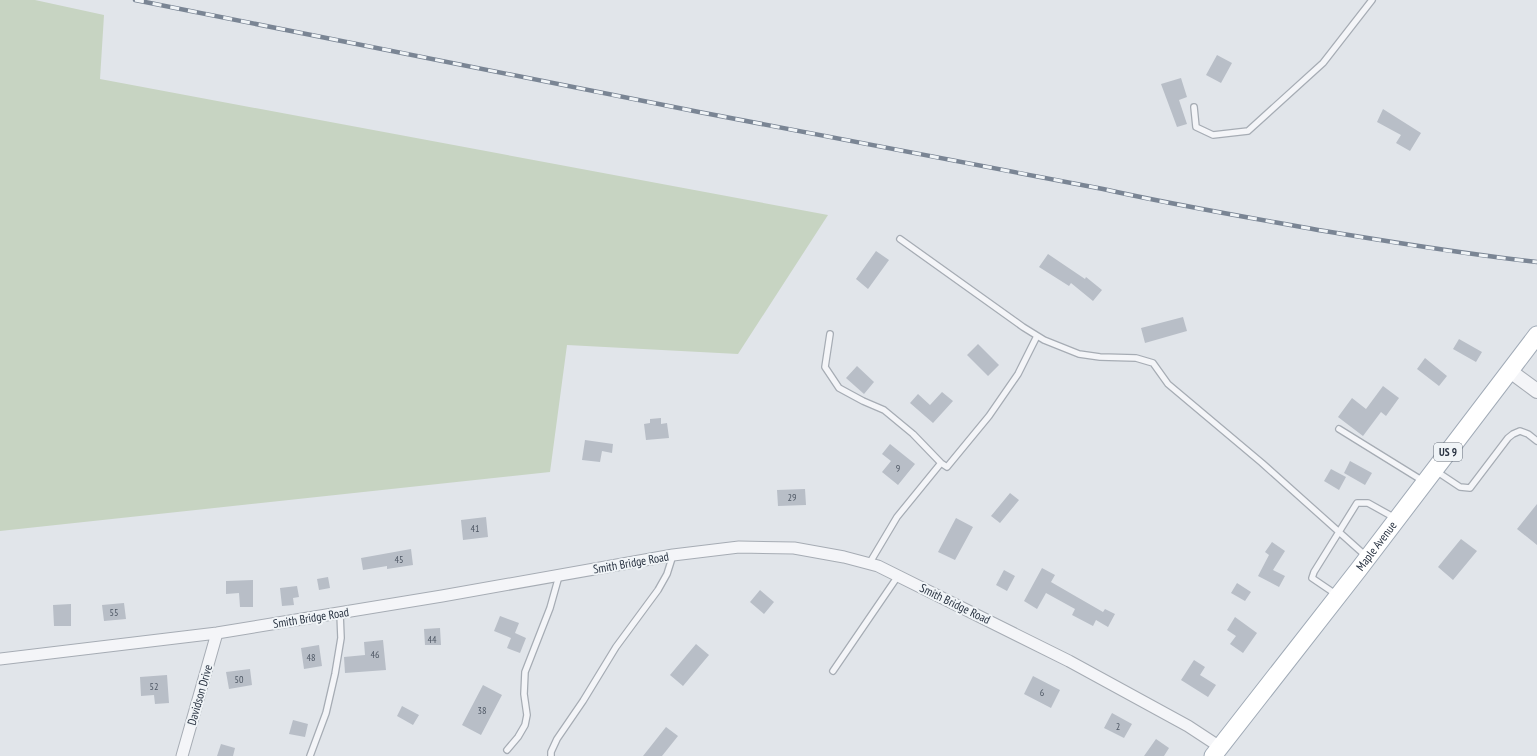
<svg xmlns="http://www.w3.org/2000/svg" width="1537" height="756" font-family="'PT Sans Narrow',sans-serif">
<rect width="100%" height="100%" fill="#e1e5ea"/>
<path fill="#c7d4c2" d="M0 0H35L104 15 100 79 828 215 738 354 567 345 550 472 0 531Z"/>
<path fill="#b8bec7" d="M1217 55 1232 63 1221 83 1206 75Z
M1181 78 1187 97 1179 100 1187 124 1177 127 1161 84Z
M1383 109 1421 133 1410 151 1396 143 1401 135 1377 122Z
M876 251 889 260 868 289 856 279Z
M1048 254 1085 279 1086 277 1102 290 1093 301 1071 283 1069 286 1039 267Z
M1183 317 1187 331 1145 343 1141 328Z
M1459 339 1482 352 1476 362 1453 349Z
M978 344 999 365 988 376 967 355Z
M1425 358 1447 376 1439 386 1417 369Z
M857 366 874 382 864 394 846 378Z
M1383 386 1399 398 1386 416 1381 412 1363 436 1338 417 1352 398 1366 409Z
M942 392 953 401 933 423 910 403 918 394 930 405Z
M661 418V424L667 423 669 438 646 440 644 424 650 423V419Z
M585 440 613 444 612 453 602 451 600 462 582 460Z
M890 444 915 464 898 485 882 472 891 461 882 454Z
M1350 461 1372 473 1365 485 1344 473Z
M1331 469 1346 477 1339 490 1324 481Z
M805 489 806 505 778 506 777 490Z
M1010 493 1019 500 1000 523 991 516Z
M1537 504V545L1517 529Z
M486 517 488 537 463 540 461 520Z
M956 518 973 527 955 560 938 552Z
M1461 539 1477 551 1453 580 1438 567Z
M1272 542 1285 551 1273 570 1285 576 1279 587 1258 576 1269 555 1265 552Z
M411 549 413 565 387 569V566L363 570 361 558Z
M1042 568 1055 575 1051 582 1103 612 1105 609 1115 614 1108 627 1096 620 1093 626 1072 615 1075 609 1046 593 1037 609 1024 601Z
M1004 570 1015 576 1007 591 996 585Z
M328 577 330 588 319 590 317 579Z
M253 580V607H240L239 593 226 594V581Z
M1237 583 1251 592 1245 601 1231 593Z
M297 586 299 597 293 598 294 605 282 606 280 588Z
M760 590 774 602 764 614 750 602Z
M124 603 126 619 104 621 102 605Z
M71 604V626H54L53 605Z
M500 616 519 623 515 633 526 638 520 653 507 648 511 638 494 631Z
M1235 617 1257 633 1243 653 1230 644 1236 636 1227 630Z
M440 628 441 645H425L424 629Z
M383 640 386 670 345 673 344 657 365 655 364 642Z
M696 644 709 655 683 686 670 675Z
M319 645 322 666 304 669 301 648Z
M1194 660 1205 667 1200 675 1216 685 1208 697 1181 680Z
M250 669 252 685 229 689 226 672Z
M167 675 169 703 155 704 154 695 141 696 140 677Z
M1033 676 1060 690 1051 708 1024 694Z
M483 685 502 695 481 735 462 725Z
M402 706 419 715 413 725 397 716Z
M1112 713 1132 724 1124 738 1104 728Z
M293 720 308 724 305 737 289 734Z
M666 727 678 736 662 756H643Z
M1156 739 1169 748 1164 756H1144Z
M221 744 235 748 233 756H217Z"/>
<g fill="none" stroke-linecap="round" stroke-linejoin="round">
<defs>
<path id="service" d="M1194 107 1196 127 1213 135 1248 131 1323 63 1372 0
M900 239 1023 327 1044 340 1079 354 1100 357 1136 358 1153 363 1168 384 1262 463 1367 557
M830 334 825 367 839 388 863 401 884 410 913 434 941 463 947 467 989 416 1018 374 1037 336
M1339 429 1423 481
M1436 471 1460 487 1470 488 1508 438 1513 434 1520 431 1528 434 1537 441
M869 564 897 517 941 463
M1337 595 1312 578 1314 572 1357 503H1368L1395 518
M833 671 898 576
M507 750 518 737 525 725 527 715 524 694 525 672 550 608 559 576
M310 756 326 713 335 674 341 638 340 613
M551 756V752L557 739 583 701 616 647 658 590 667 574 673 555"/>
<path id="minor" d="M0 659 217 633 442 596 673 555 739 547 794 548 844 557 878 566 1069 661 1188 726 1220 747
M182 756 217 633"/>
<path id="tertiary" d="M1510 371 1537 391"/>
<g id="primary">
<path id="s1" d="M1213 756 1359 569 1537 335"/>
</g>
</defs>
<use href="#service" stroke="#a6acb4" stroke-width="8"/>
<use href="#minor" stroke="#a6acb4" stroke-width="13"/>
<use href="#tertiary" stroke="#a6acb4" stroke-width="16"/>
<use href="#primary" stroke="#a0aab6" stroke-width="19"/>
<use href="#service" stroke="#f4f5f8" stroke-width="5.5"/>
<use href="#minor" stroke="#f4f5f8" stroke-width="11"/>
<use href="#tertiary" stroke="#f4f5f8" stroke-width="14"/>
<use href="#primary" stroke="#fff" stroke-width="17"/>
<defs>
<path id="rail" d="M135 0 699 112 1103 189C1174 205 1246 217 1318 230 1391 242 1463 254 1537 262"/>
</defs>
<use href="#rail" stroke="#7a8594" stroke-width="4.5"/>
<use href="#rail" stroke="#f0f4f7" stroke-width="3" stroke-dasharray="9" stroke-linecap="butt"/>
</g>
<g text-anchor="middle" stroke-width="4" stroke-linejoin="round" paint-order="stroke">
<g font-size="10" fill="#4d5663">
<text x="898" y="472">9</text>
<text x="792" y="501">29</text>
<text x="475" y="532">41</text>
<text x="399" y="563">45</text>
<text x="114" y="616">55</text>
<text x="432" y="643">44</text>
<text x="375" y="658">46</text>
<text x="311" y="661">48</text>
<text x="239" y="683">50</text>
<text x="154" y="690">52</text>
<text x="1042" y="696">6</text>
<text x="482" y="714">38</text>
<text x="1118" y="730">2</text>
</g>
<rect fill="#f0f4f7" stroke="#656d78" stroke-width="1" x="1434" y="443" width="28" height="18" rx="3"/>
<g font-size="11" font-weight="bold" fill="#293342">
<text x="1448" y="456">US 9</text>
</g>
<g font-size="12" fill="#293342" stroke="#f0f4f7">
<text dy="4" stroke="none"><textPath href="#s1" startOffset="266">Maple Avenue</textPath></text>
<text transform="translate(631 563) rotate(-10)" y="4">Smith Bridge Road</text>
<text transform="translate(955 604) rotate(26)" y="4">Smith Bridge Road</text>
<text transform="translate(311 618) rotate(-9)" y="4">Smith Bridge Road</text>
<text transform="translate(200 695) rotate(-74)" y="4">Davidson Drive</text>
</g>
</g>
</svg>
